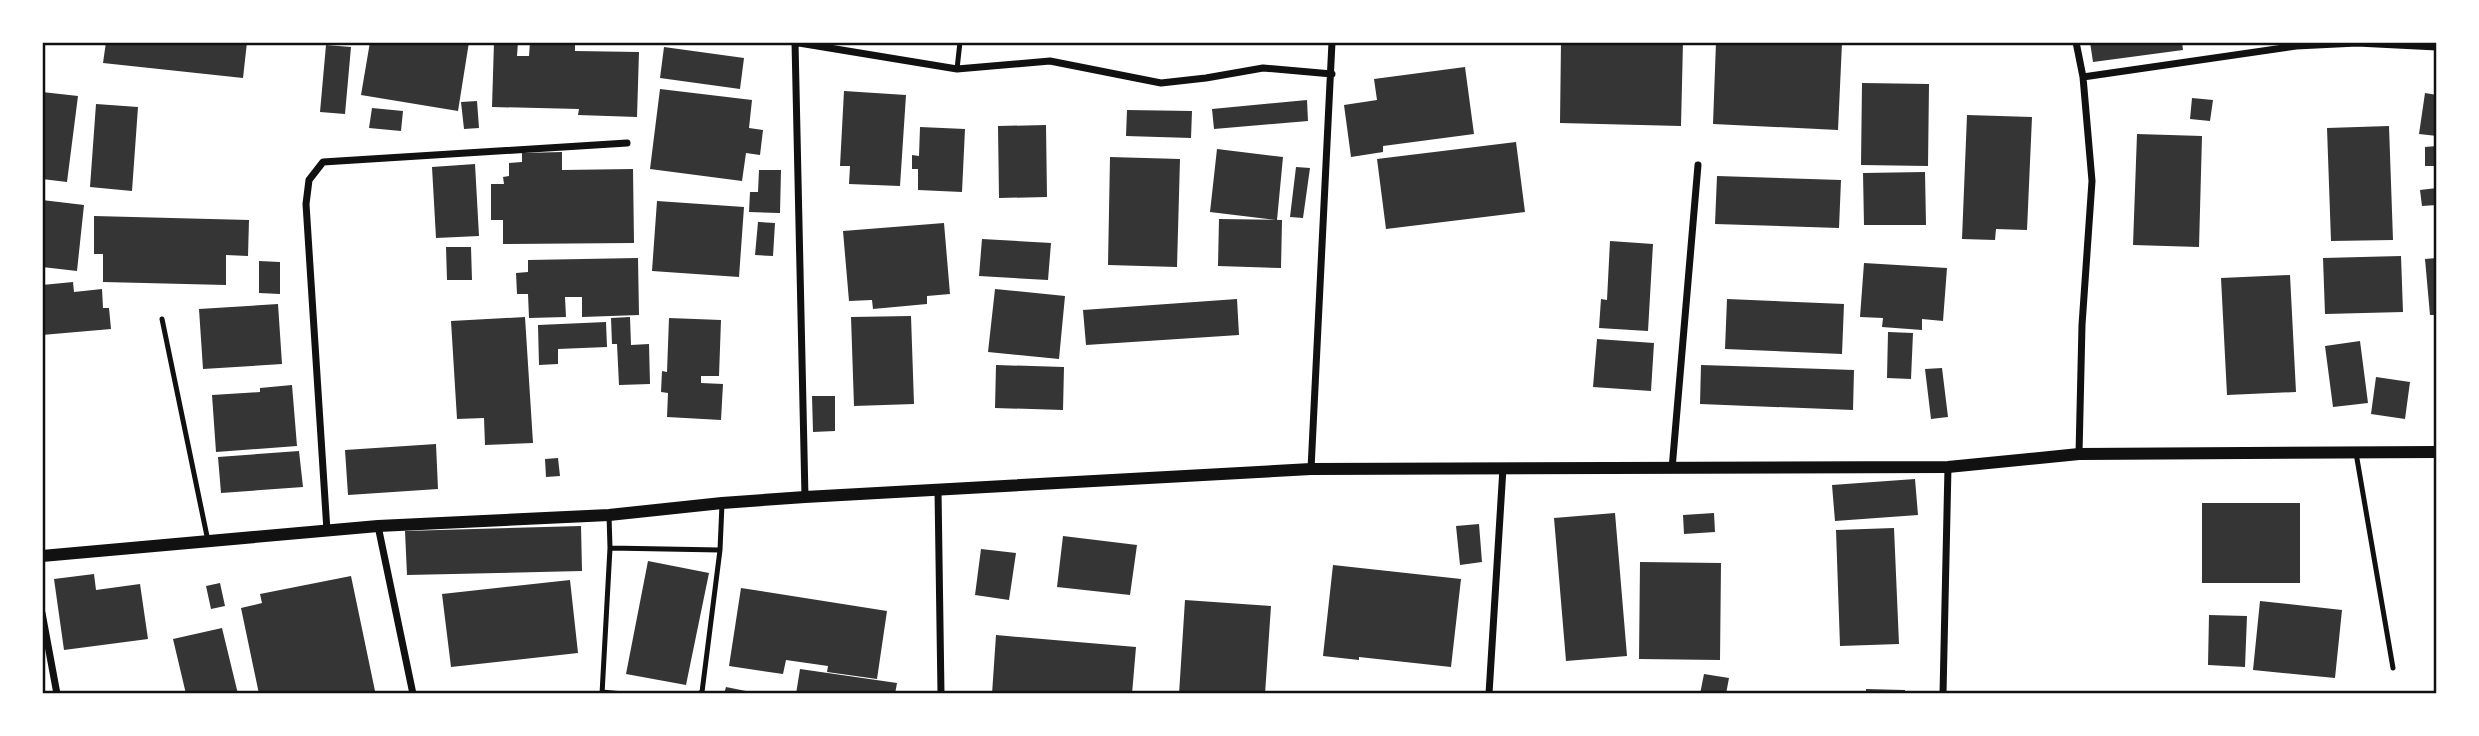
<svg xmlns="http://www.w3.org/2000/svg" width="2479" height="736" font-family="'Asap Condensed',sans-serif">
<rect width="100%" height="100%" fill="#fff"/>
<path fill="#353535" d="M106 42H247L243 78 103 63Z
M370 42H469L458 111 361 95Z
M494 42H518L517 56H529L530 42H575V51L639 52 637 117 578 115 579 109 492 107Z
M1561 42H1683L1681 126 1560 123Z
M1716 42 1842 43 1838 130 1713 124Z
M2090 42H2182L2183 50 2093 62Z
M326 45 351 47 345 114 320 112Z
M664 47 744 58 740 89 660 78Z
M1465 67 1474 134 1383 146V152L1351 157 1344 105 1377 100 1374 79Z
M1862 83 1929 84 1928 166 1861 165Z
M660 89 752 100 749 128 763 130 760 155 746 153 742 181 650 169Z
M844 91 906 95 900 186 849 184 850 166H840Z
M42 92 78 96 67 182 42 179Z
M2425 93 2437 95V136L2419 134Z
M2192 98 2213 100 2210 121 2190 119Z
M1307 100 1308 121 1214 129 1212 109Z
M477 101 479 128 464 129 461 102Z
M96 104 138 107 132 191 90 187Z
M372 108 403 111 401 131 369 128Z
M1127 110 1192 111 1191 138 1126 136Z
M1967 115 2032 117 2027 230 1996 229 1995 240 1962 239Z
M1046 125 1047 197 999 198 998 126Z
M2389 126 2393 240 2331 241 2327 128Z
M920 127 965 129 962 192 918 190V169H912V155L919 156Z
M2137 134 2202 136 2199 247 2133 245Z
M1516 142 1525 212 1386 229 1377 159Z
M2437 146V166H2425V147Z
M1217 149 1283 157 1277 220 1210 212Z
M562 152V170L633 169 634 243 503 244V220H491V184H504L503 177 509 176V163L522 162V153Z
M1110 157 1180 159 1177 267 1108 265Z
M475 164 479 236 436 238 432 167Z
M1296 167 1310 168 1303 218 1290 217Z
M759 170H781L780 213 749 212 750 192H758Z
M1925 172 1926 225H1864L1863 173Z
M1717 176 1841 180 1839 228 1715 224Z
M2437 188V205L2422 206 2420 190Z
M42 200 84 205 77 271 42 267Z
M657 201 744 207 739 277 652 271Z
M94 216 249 220 248 256 226 255V285L103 282V254H94Z
M1219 219 1282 220 1281 268 1218 266Z
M758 222 775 223 773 256 755 255Z
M944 223 950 294 927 296V304L873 309 872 300 849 301 843 231Z
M982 239 1051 243 1048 280 979 276Z
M1610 241 1653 244 1648 331 1599 328 1601 299 1607 300Z
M446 247H471L472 280H447Z
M2401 256 2403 312 2325 314 2323 258Z
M638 258 639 315 582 317V297H565L566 317 529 318 528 294H517L516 273 528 272V260Z
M2437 258V315H2430L2425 259Z
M259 261 280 262V294L259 293Z
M1864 263 1947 268 1943 321 1922 319V330L1882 327 1883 318 1860 317Z
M2290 275 2296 392 2227 395 2221 278Z
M73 282 74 292 102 289 103 308H109L111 329 42 335V285Z
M995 289 1065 296 1059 359 988 352Z
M1237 299 1239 335 1086 345 1083 310Z
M1727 299 1844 304 1842 354 1725 349Z
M278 304 282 364 203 369 199 309Z
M911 316 914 404 854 406 851 317Z
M525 317 533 443 485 445 484 418 457 419 451 321Z
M630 317 631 345 649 344 650 384 619 385 617 344H612L611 318Z
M669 318 721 320 719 376H701V383L723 384 721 420 667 417 668 393 661 392 662 371 667 372Z
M606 322 607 347 558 349V364L539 365 538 325Z
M1888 332 1913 333 1911 379 1887 378Z
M1597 339 1654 343 1651 391 1593 387Z
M2360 341 2368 403 2333 407 2325 346Z
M996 365 1064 367 1063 410 995 408Z
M1701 365 1854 370 1853 410 1700 404Z
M1942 368 1948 417 1931 419 1925 369Z
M2376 377 2410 382 2405 419 2371 414Z
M292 385 297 446 216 452 212 395 260 392V388Z
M812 396H835V431L813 432Z
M436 444 438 489 348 495 345 450Z
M299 451 303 487 221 493 218 457Z
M558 458 560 476 546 477 545 459Z
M1915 479 1918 515 1835 521 1832 485Z
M2202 503H2300V583H2202Z
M1615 513 1627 656 1566 661 1554 518Z
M1714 513 1715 532 1684 534 1683 515Z
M1479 524 1482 562 1460 565 1456 526Z
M581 526 582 571 407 575 405 531Z
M1894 528 1899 644 1840 646 1836 530Z
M1063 536 1137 545 1130 595 1057 587Z
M981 549 1016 553 1009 600 975 595Z
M648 561 709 573 686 685 626 674Z
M1640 562 1721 563 1720 660 1639 659Z
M1333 565 1461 579 1451 667 1359 657V660L1323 656Z
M94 574 96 590 140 584 148 639 64 650 54 579Z
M351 576 375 691 358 694H259L241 608 262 603 260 594Z
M570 580 578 653 451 667 442 594Z
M220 583 225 606 211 609 206 586Z
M741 588 887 611 877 679 827 672 828 666 786 660 783 674 729 666Z
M1185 600 1271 606 1265 694H1179Z
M2260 601 2342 610 2335 678 2253 670Z
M2209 615 2247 616 2245 667 2208 665Z
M222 628 238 694H186L173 639Z
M996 635 1136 647 1132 694H992Z
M800 669 897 683 895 694H796Z
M1704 674 1729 678 1726 694H1700Z
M726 687 756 693V694H724Z
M1866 689 1905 690V694H1866Z"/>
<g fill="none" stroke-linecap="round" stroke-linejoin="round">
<path stroke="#111" stroke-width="5" d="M957 69 960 42
M162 319 208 541
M2356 453 2393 668
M610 548 720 550
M602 692 623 694
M602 694 610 548 609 515
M698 694 702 692 720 550 722 504"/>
<path stroke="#111" stroke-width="7" d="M793 42 957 69 1050 61 1161 83 1206 78 1263 68 1332 74
M795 42 805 497
M2076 42 2083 77 2092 181 2082 325 2079 454
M2083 77 2296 46 2357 43 2437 47
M1311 469 1332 42
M1672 469 1698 165
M938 490 941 694
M378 526 413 694
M327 531 306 204 309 180 323 162 627 143
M42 613 57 694
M1489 694 1503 468
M1943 694 1948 467"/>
<path stroke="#111" stroke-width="12" d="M42 556 378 526 609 515 722 503 805 497 1311 469 1948 467 2079 454 2437 452"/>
</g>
<rect width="2479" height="736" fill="none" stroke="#ffffff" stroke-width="88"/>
<rect x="44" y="44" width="2391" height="648" fill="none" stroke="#111" stroke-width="2.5"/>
</svg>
